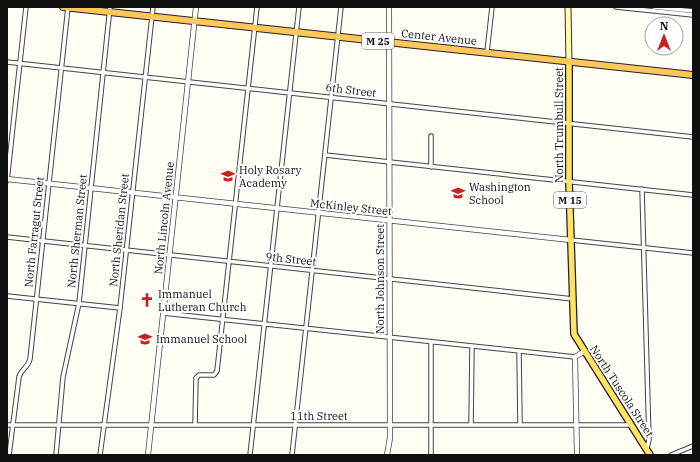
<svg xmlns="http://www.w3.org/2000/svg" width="700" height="462" font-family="'IBM Plex Serif',serif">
<rect width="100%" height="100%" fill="#fffdf4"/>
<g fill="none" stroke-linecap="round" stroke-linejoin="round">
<defs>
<path id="minor" d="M616 7 693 15
M654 7 693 11
M487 52 492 7
M7 62 693 137
M431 136V167
M325 155 693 195
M7 181 26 7
M642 189 649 440 647 448
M7 237 573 299
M571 240 693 253
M7 296 120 308
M163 313 575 357
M519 352 520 424
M7 425H631
M195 425 196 378 199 375H214L217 371 257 7
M471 425 472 347
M9 455 19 377C21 369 28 368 30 359L68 7
M56 455 63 377 79 303 110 7
M100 455 120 308 153 7
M250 455 299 7
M292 455 341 7
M431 455V342
M671 455 693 446"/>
<path id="tertiary" d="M7 179 571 240
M148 455 196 7
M387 455 390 438 389 7
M577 455 575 357 585 351"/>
<path id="secondary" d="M568 7 569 62"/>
<path id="primary" d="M569 62V181L574 334 650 455"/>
<path id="trunk" d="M63 7 693 75"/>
</defs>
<use href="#minor" stroke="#434343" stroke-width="5.5"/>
<use href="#tertiary" stroke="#434343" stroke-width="6"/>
<use href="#secondary" stroke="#323232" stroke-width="7"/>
<use href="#primary" stroke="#212121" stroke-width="8"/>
<use href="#trunk" stroke="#212121" stroke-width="8"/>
<use href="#minor" stroke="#fff" stroke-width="3.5"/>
<use href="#tertiary" stroke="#fff" stroke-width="4.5"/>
<use href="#secondary" stroke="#fffbaf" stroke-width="5"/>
<use href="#primary" stroke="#ffe364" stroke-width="5.5"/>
<use href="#trunk" stroke="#fec75c" stroke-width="6"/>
</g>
<defs>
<symbol id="school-bare" viewBox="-9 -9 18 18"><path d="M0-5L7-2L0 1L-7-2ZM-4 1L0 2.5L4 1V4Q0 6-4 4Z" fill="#ca211e" stroke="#fff" stroke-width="2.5" paint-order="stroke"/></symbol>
<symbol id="church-bare" viewBox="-9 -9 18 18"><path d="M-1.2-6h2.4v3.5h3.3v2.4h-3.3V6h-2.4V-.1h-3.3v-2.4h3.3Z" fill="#ca211e" stroke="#fff" stroke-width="2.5" paint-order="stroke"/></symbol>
</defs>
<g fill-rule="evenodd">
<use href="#school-bare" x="218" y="166" width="20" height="20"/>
<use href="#school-bare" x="448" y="183" width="20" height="20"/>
<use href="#church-bare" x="137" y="290" width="20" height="20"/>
<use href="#school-bare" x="135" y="329" width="20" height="20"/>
</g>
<g text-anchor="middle" stroke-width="4" stroke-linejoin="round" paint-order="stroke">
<g fill="#fff" stroke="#585858" stroke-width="1">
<rect x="362" y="33" width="32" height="16" rx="3"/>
<rect x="554" y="192" width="32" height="16" rx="3"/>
</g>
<g font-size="10" font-weight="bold" fill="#101010">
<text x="378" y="45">M 25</text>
<text x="570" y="204">M 15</text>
</g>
<g font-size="11" fill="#101010" stroke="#fff">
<text transform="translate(439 37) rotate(6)" y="4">Center Avenue</text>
<text transform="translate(351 90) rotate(7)" y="4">6th Street</text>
<text transform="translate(559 125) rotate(-90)" y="4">North Trumbull Street</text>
<text transform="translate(351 207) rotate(6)" y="4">McKinley Street</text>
<text transform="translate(164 218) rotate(-84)" y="4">North Lincoln Avenue</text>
<text transform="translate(119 230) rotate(-84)" y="4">North Sheridan Street</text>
<text transform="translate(77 231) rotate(-84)" y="4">North Sherman Street</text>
<text transform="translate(34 232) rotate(-84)" y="4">North Farragut Street</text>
<text transform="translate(291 259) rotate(6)" y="4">9th Street</text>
<text transform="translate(380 279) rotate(-90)" y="4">North Johnson Street</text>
<text transform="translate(622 391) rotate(57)" y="4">North Tuscola Street</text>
<text x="319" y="420">11th Street</text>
</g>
<g font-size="11" fill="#101010" stroke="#fff" text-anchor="start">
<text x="239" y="174">Holy Rosary<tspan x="239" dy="13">Academy</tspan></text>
<text x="469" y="191">Washington<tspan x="469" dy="13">School</tspan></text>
<text x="158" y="298">Immanuel<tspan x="158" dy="13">Lutheran Church</tspan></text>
<text x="156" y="343">Immanuel School</text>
</g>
</g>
<rect width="700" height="462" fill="none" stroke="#101010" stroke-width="16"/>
<g transform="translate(664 36)"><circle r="19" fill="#ffffff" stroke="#9f9f9f"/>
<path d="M0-3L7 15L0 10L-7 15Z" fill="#ca211e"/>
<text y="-6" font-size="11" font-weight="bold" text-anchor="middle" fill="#101010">N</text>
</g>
</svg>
